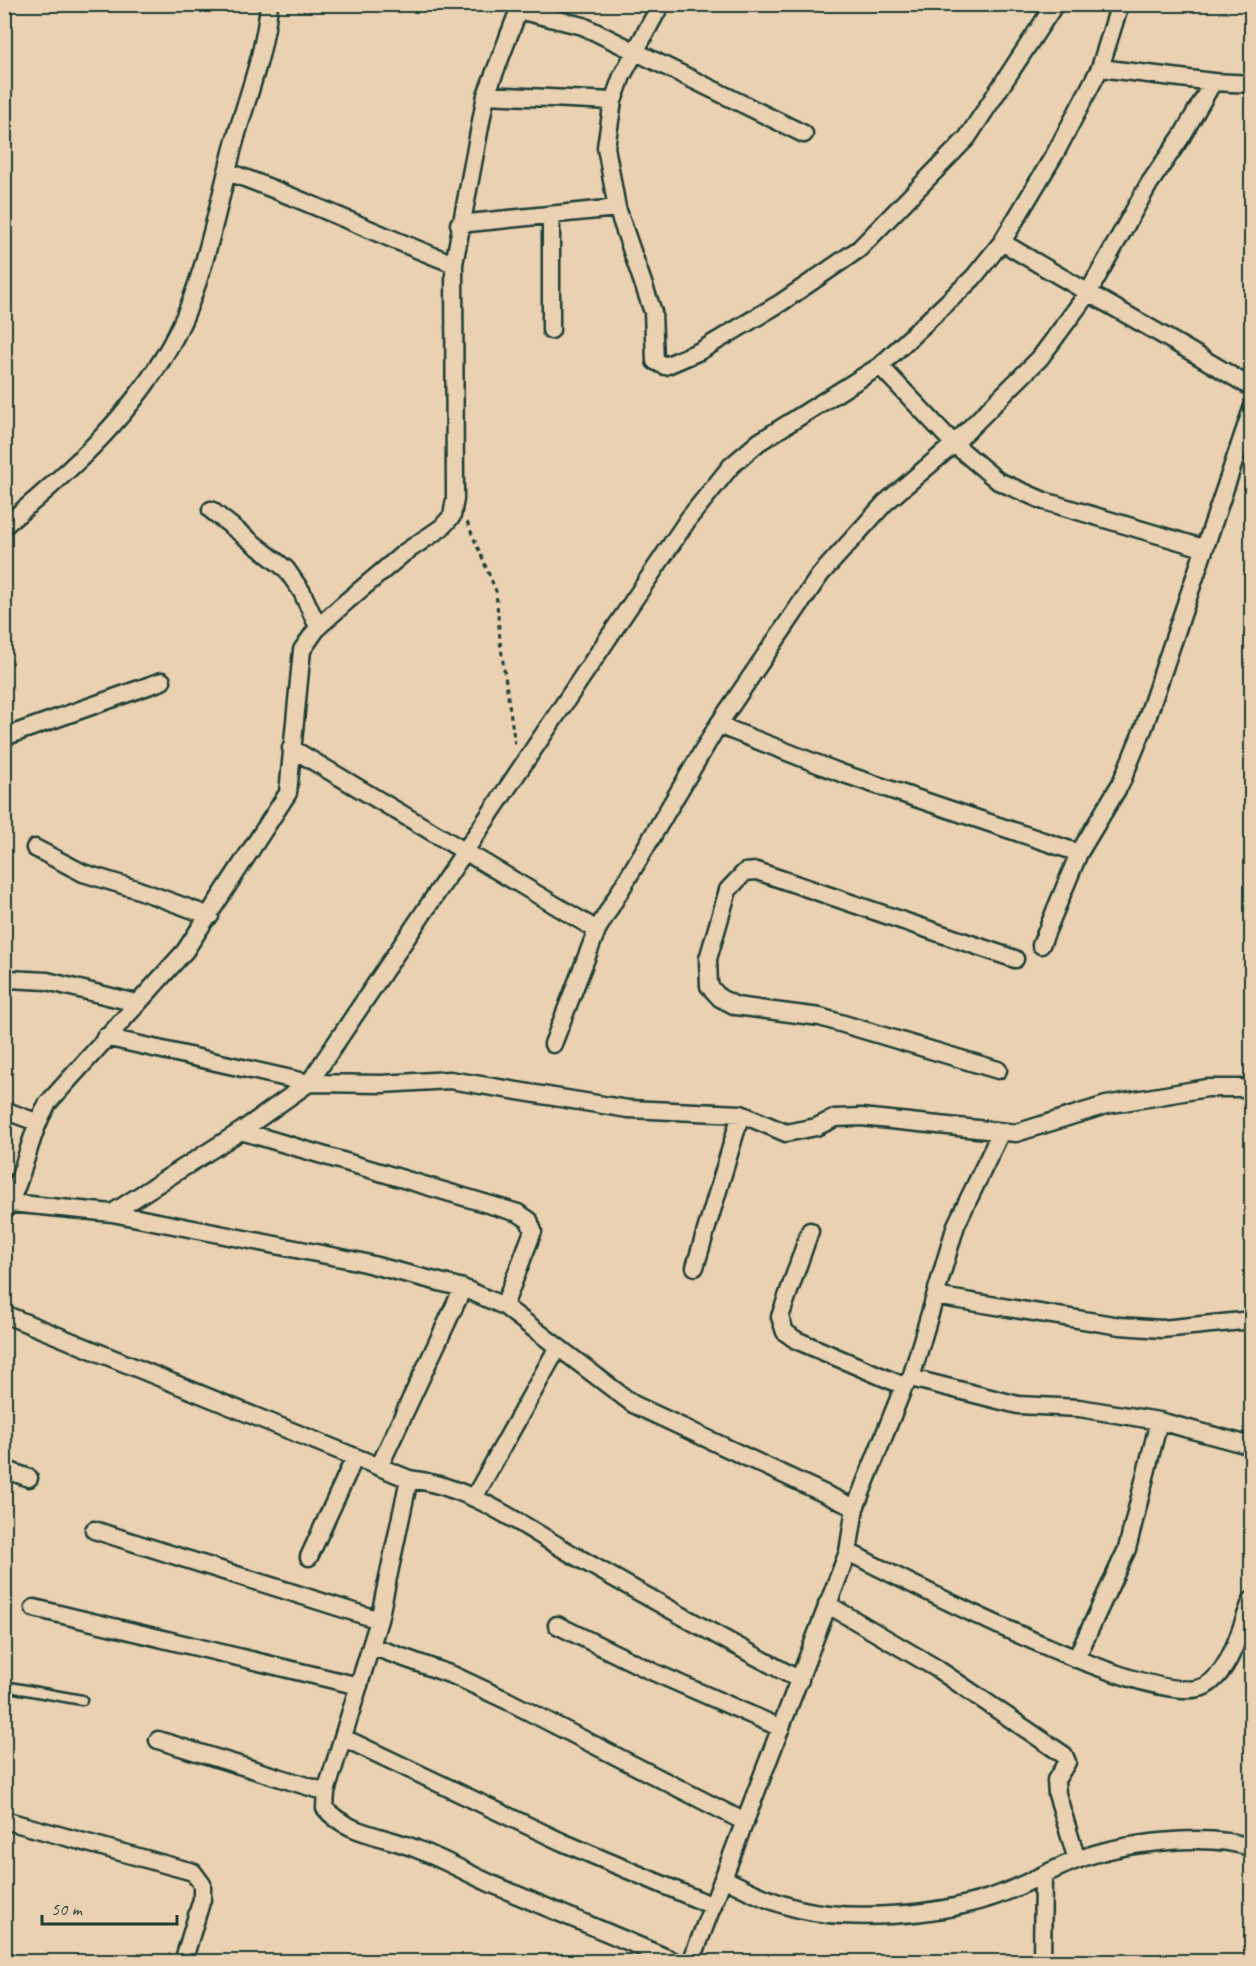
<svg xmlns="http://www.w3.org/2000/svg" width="1256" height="1966" font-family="Caveat,sans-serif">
<rect width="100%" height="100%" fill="#e9d1b2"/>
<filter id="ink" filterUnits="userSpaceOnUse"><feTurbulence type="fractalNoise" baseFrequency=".0167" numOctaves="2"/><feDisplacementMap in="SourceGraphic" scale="12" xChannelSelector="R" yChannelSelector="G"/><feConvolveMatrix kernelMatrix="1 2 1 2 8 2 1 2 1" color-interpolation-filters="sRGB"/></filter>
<g filter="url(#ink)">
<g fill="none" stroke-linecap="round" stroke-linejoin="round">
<defs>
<path id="service" d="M4 1686 82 1700"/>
<path id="minor" d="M518 10 583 26 804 134
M1213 82 1252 84
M486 95 613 101 622 76 661 4
M613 101 606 147 617 208 653 312 655 361 665 366 700 351 782 302 859 249 967 138 1055 4
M228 172C305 199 378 235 454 264
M459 224 617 208
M1002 242C1084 292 1169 337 1252 388
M551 330V215
M880 366 954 444 998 481 1044 501 1203 548
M211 510 286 569 302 592 318 627
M4 526C70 472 138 410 177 333 207 273 218 201 236 137 249 91 265 52 269 4
M718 725 841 773 1079 853
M4 737 162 681
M291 748 597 930
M35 848 83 873 136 889 210 916
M1041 945 1079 853 1121 783 1144 727 1252 409
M8 979 47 981 136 1003
M105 1037 309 1083 382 1084 450 1080 628 1109 741 1114 786 1133 816 1127 835 1118 861 1117 1016 1133 1106 1105 1207 1088H1252
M553 1044 597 930 718 725 820 575 885 503 954 444 1040 358 1088 293 1149 184 1182 136 1213 82 1100 68
M998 1070 820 1017 736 1006 720 998 709 986 708 959 728 890 745 872 757 871 1015 959
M4 1110 36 1122
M241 1131 518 1213 529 1220 533 1231 504 1306
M10 1203 112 1213 241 1131 309 1083 689 518 731 466 759 442 880 366 973 278 1002 242 1056 152 1100 68 1120 4
M5 1210C25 1177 28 1136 48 1103L185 951 288 793 302 650 318 627 347 601 404 553 441 528 452 516 455 499 454 264 486 95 521 4
M112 1213 357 1261 463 1288 504 1306 633 1404 855 1508
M810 1231 780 1317 785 1332 796 1340 904 1386
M695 1267 741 1114
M935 1296 1120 1326 1162 1329 1252 1320
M4 1314 409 1479C472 1486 522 1526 577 1557 651 1599 725 1640 800 1680
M911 1378 1018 1405 1079 1408 1159 1421 1252 1446
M379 1467 463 1288
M4 1469 29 1478
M409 1479 379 1620 326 1792 325 1808C347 1835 388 1836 419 1850 445 1860 469 1874 494 1885 554 1911 615 1935 676 1962
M475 1496 558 1347
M94 1530 379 1620
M848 1552C903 1579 1156 1712 1205 1686 1232 1671 1240 1627 1252 1600
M309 1557 355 1457
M827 1604 936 1668 1064 1755 1067 1762 1056 1780 1057 1794 1077 1860
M34 1608 359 1686
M557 1625 651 1671 781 1728
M371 1646 455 1676 508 1701 745 1822
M1076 1659 1127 1549 1159 1421
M344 1738 562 1842 713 1906
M158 1740 326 1792
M4 1820 193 1872 202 1884V1899L183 1962
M723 1878C747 1890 772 1903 799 1909 853 1922 936 1915 989 1898 1019 1889 1047 1871 1077 1860 1120 1843 1208 1832 1252 1848
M691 1962 848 1552 855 1508 904 1386 911 1378 956 1225 1001 1132
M1042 1962 1043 1876"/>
</defs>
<use href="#service" stroke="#1f3d34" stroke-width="13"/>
<use href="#minor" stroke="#1f3d34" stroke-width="21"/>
<path stroke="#1f3d34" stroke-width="3" stroke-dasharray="4.5 4.5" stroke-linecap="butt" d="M467 522 496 591 500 641 515 745"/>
<use href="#service" stroke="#e9d1b2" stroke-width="8"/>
<use href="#minor" stroke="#e9d1b2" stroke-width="16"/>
</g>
</g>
<rect width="1256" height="1966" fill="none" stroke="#e9d1b2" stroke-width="24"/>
<rect x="12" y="12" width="1232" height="1942" fill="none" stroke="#1f3d34" stroke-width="2" filter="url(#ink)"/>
<path d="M42 1915v9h135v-9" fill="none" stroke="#1f3d34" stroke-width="3"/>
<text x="51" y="1915" font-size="18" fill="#1f3d34" stroke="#e9d1b2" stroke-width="4.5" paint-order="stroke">50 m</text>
</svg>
